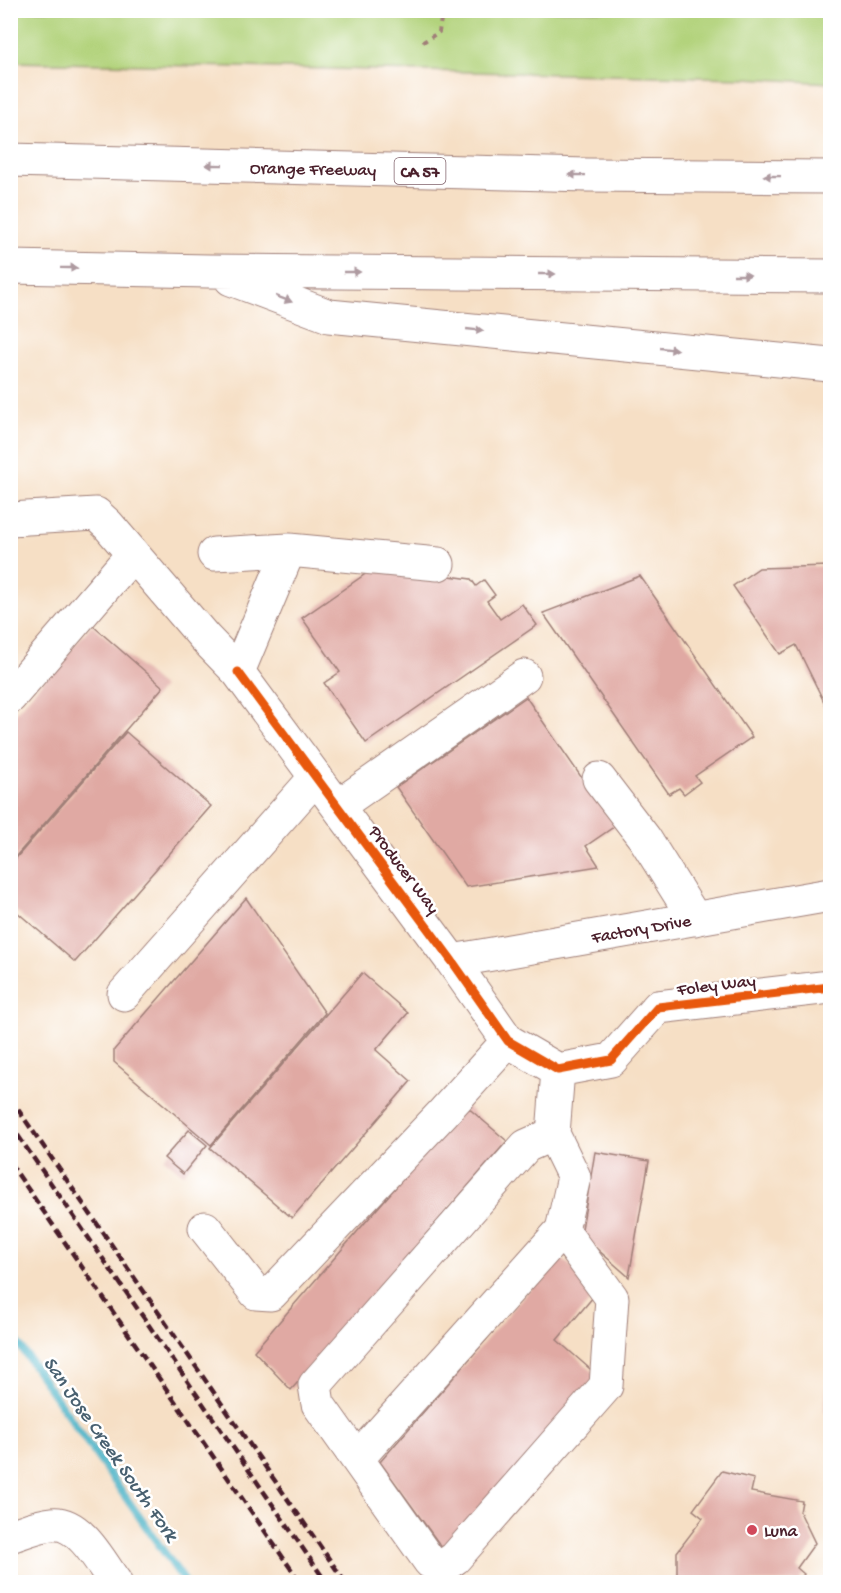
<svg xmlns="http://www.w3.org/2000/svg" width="841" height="1593" font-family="'Gochi Hand',sans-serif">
<rect width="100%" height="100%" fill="#fff"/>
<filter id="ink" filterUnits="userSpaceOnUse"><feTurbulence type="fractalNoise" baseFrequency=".0167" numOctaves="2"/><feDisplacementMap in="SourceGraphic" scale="12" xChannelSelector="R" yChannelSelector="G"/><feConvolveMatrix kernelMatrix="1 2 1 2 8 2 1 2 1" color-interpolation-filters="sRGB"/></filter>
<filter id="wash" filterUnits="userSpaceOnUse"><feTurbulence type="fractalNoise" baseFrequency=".008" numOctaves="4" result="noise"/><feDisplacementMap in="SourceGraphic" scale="24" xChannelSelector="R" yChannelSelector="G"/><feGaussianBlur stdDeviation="1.35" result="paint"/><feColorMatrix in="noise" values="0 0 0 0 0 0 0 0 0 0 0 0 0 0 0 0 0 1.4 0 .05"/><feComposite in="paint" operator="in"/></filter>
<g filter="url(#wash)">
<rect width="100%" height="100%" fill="#f6dfc5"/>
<path fill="#b2d37b" stroke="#7e7953" stroke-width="1.5" d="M11 10 830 11V83L745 78 11 62Z"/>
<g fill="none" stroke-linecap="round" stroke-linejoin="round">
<path stroke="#45b0c4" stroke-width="8" d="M10 1332 185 1582"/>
</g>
<g id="blocks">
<path fill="#e0a9a3" d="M377 566 471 579 476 586 484 580 495 595 487 601 500 619 522 604 537 625 366 743 324 683 340 672 302 618Z
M830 566V714L796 645 780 654 733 586 759 568Z
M640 576 752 737 695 776 700 782 684 794 679 788 669 794 543 613Z
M92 625 163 687 10 863V719Z
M526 697 615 826 586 846 599 866 466 887 396 787Z
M126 732 211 806 75 962 10 906V865Z
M246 898 325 1013 211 1145 114 1062V1050Z
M362 973 408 1013 376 1050 411 1081 292 1218 210 1148Z
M466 1106 507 1141 291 1390 254 1351Z
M189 1130 207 1145 183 1174 164 1158Z
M595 1152 649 1161 629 1277 581 1235Z
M559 1256 599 1290 557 1340 598 1376 445 1552 380 1462Z
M829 1371H830V1412L824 1411Z
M722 1471 754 1479 751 1492 802 1501 800 1512 815 1543 797 1568 804 1574 798 1582H677V1552L703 1518 693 1510Z"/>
</g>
</g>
<g filter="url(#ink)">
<use href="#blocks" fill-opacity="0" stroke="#a07f78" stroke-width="1.5"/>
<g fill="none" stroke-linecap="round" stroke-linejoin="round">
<defs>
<path id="minor" d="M10 519 96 514 108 525 205 638 238 672 452 961 508 1041 558 1070
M214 554 289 550
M238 672 289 550 438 564
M10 697 133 554
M599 779 645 839 695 919
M338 806 524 676
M452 961 830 895
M124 994 316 777
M558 1070 611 1060 658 1007 830 987
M553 1134 574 1177 562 1230 612 1298 606 1386 455 1558 442 1567 430 1562 318 1404 315 1385 526 1146 553 1134 558 1070
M205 1228 256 1293 271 1294 442 1114 508 1041
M357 1459 562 1230
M10 1536C23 1532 38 1525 52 1524 80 1521 101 1563 115 1582"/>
<path id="highway" d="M10 160 587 175 830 177
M10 267 209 271 830 276
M231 279 329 316 830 365"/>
</defs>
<use href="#minor" stroke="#a07f78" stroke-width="35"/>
<use href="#highway" stroke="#a07f78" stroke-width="35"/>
<path stroke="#a07f78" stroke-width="4" stroke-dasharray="4.5 4.5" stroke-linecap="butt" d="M423 42 439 32 441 19 452 10"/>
<use href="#minor" stroke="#fff" stroke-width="33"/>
<use href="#highway" stroke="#fff" stroke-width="33"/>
<path stroke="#4a1f2b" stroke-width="4.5" stroke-dasharray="9 4.5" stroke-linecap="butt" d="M10 1098 345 1582
M10 1124 326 1582
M10 1163 300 1582"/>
<defs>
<path id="cycleway" d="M238 672 452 961 508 1041 558 1070 611 1060 658 1007 830 987"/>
</defs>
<use href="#cycleway" stroke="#fff" stroke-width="13"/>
<use href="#cycleway" stroke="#e8590c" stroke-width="9"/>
</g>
<defs><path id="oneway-solid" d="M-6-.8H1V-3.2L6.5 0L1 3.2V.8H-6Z" transform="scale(1.5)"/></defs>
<g fill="#ae9aa0">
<use href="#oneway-solid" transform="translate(214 165) rotate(-179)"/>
<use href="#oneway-solid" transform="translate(577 175) rotate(-179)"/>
<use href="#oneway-solid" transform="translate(772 176) rotate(-179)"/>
<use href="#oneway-solid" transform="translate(69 268) rotate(1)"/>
<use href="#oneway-solid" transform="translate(352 272)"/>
<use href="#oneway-solid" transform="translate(547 274)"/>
<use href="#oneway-solid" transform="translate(742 275)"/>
<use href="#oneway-solid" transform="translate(284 299) rotate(21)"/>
<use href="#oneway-solid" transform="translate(475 330) rotate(6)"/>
<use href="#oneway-solid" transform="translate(669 349) rotate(6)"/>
</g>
</g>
<circle fill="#d1495b" stroke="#fff" stroke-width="2" cx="752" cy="1530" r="6"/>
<g text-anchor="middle" stroke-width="5" stroke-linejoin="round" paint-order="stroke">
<rect fill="#fff" stroke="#80626b" stroke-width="1.5" x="394.5" y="158" width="51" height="26" rx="4.5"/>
<g font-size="16" font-weight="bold" fill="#4a1f2b">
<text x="420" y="177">CA 57</text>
</g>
<g font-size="18" fill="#4a1f2b" stroke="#fff">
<text transform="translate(313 168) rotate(1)" y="6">Orange Freeway</text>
<text transform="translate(405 869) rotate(53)" y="6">Producer Way</text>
<text transform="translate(641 928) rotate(-10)" y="6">Factory Drive</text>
<text transform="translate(716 984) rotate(-7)" y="6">Foley Way</text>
</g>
<g font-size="18" fill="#4a1f2b" stroke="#fff" text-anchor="start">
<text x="764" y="1536">Luna</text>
</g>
<g font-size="20" font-style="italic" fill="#486070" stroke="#fff">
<text transform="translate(112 1448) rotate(55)" y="7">San Jose Creek South Fork</text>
</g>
</g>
<rect width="841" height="1593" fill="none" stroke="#fff" stroke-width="36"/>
</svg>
